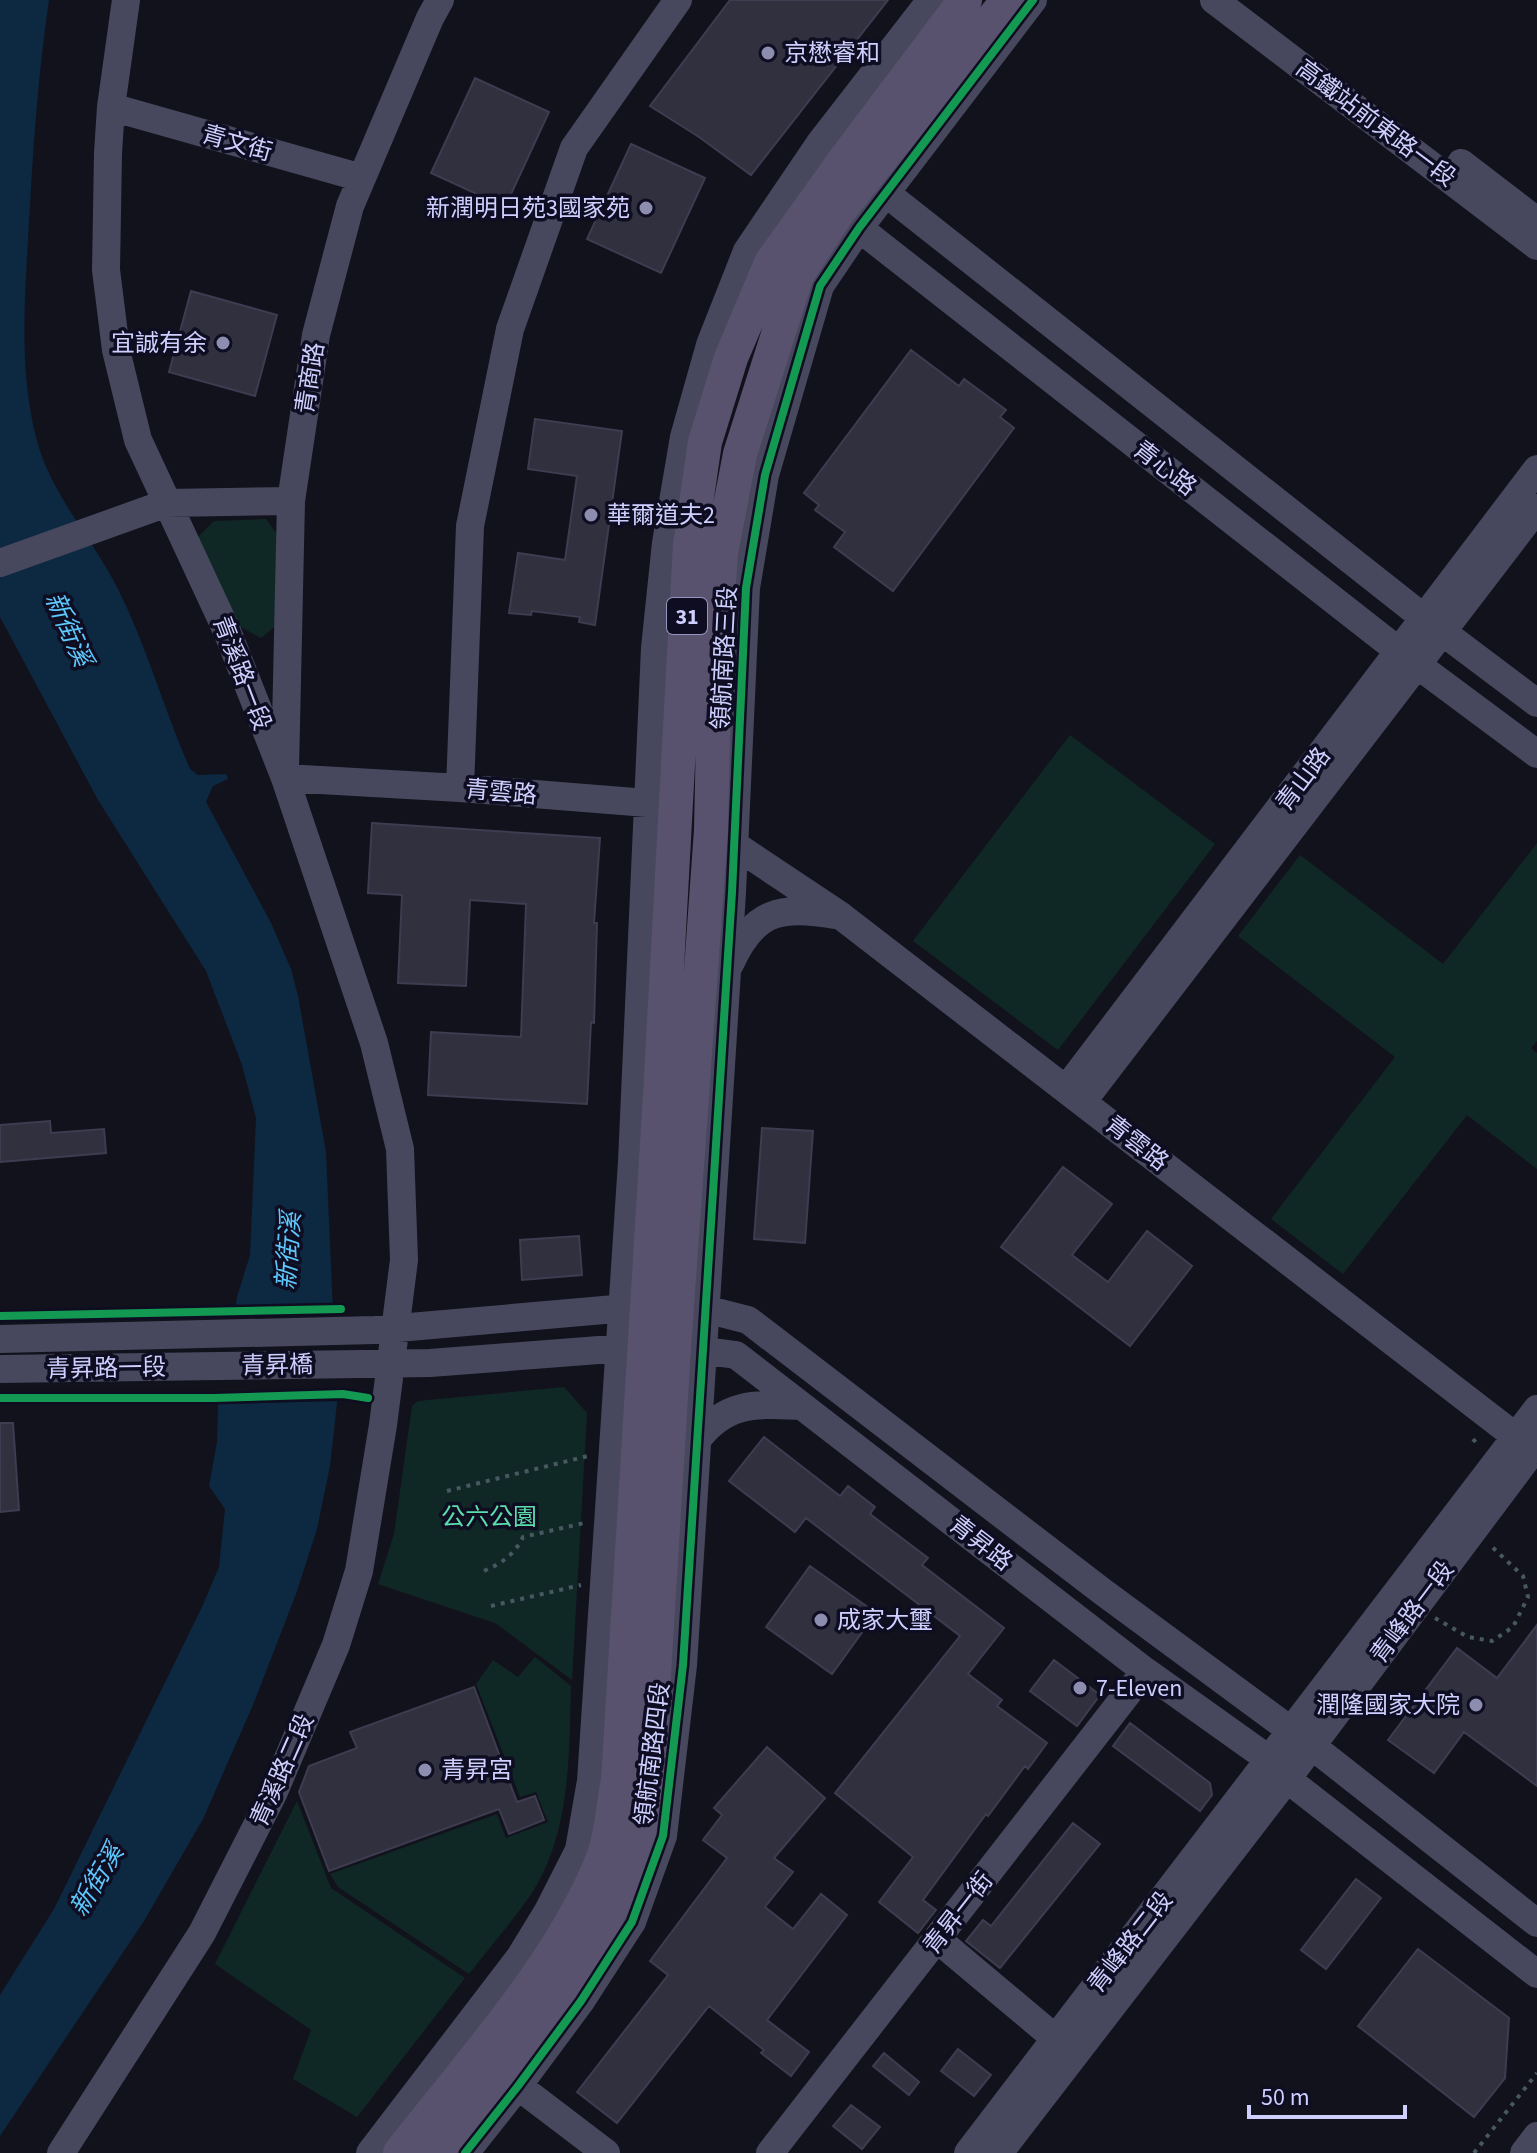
<svg xmlns="http://www.w3.org/2000/svg" width="1537" height="2153" font-family="'Source Sans 3','Noto Sans TC',sans-serif">
<rect width="100%" height="100%" fill="#12121d"/>
<path fill="#102825" d="M266 519 280 538 279 623 261 638 239 626 198 537 214 521Z
M1070 735 1215 844 1058 1050 913 941Z
M1537 843V1041L1531 1048 1537 1053V1169L1467 1115 1343 1274 1271 1219 1395 1057 1238 936 1300 855 1443 964Z
M564 1387 587 1413 572 1680 495 1623 378 1584 394 1534 412 1406 418 1401Z
M535 1657 571 1686C569 1756 571 1834 530 1896 511 1923 489 1948 469 1974L338 1887 330 1874 497 1814 506 1838 548 1822 536 1792 520 1797 476 1684 493 1660 518 1677Z
M297 1801 331 1888 465 1978 357 2117 293 2079 311 2030 215 1964Z"/>
<path fill="#0d2841" d="M0 0H49C38 74 33 149 29 223 25 295 18 370 37 441 52 496 93 539 118 589 147 647 164 710 190 769L198 775 226 774 228 779 213 786 206 802 271 923 291 969 298 996 326 1152 337 1403 330 1466 317 1529 296 1594 253 1705 203 1819 144 1921 0 2136V1995L54 1909 202 1607 219 1567 225 1509 209 1486 217 1442 218 1406 237 1297 250 1255 256 1118 242 1065 206 971 98 800 0 617Z"/>
<path fill="#12121d" d="M337 1303 341 1401 215 1404 231 1306Z"/>
<path fill="#30303f" stroke="#3d3c50" stroke-width="2" d="M730 0H888L751 175 699 137 650 106Z
M475 78 549 112 505 207 431 173Z
M631 144 705 178 661 273 587 239Z
M191 291 277 315 255 396 169 372Z
M911 350 959 386 964 379 1006 410 1000 417 1014 428 893 591 834 547 845 532 815 510 819 505 804 493Z
M535 419 622 431 595 625 579 622 580 617 532 611 531 615 509 613 518 553 565 560 577 476 528 469Z
M372 823 600 838 594 923H597L594 1023 591 1022 587 1104 428 1095 431 1032 521 1037 526 904 470 900 466 986 398 983 402 895 368 893Z
M50 1121 51 1133 104 1129 106 1153 0 1162V1125Z
M762 1128 813 1131 805 1243 754 1239Z
M1063 1167 1112 1204 1072 1255 1108 1282 1147 1231 1192 1266 1130 1346 1001 1247Z
M579 1236 582 1275 522 1280 520 1240Z
M0 1423H13L19 1510 0 1512Z
M764 1437 840 1496 848 1486 875 1507 870 1514 928 1558 922 1565 1004 1628 968 1674 1002 1700 997 1706 1047 1743 1028 1769 1025 1766 988 1816 986 1814 923 1900 936 1910 918 1933 879 1902 913 1857 835 1793 960 1636 806 1518 795 1532 729 1481Z
M810 1566 876 1613 832 1674 766 1627Z
M1537 1625V1786L1464 1732 1434 1773 1388 1740 1457 1648 1497 1678Z
M1054 1660 1100 1695 1077 1726 1030 1691Z
M474 1687 517 1802 535 1796 544 1820 509 1834 499 1809 329 1871 299 1792 309 1766 357 1748 350 1732Z
M1130 1723 1210 1783 1212 1795 1200 1811 1113 1746Z
M767 1747 825 1798 774 1858 793 1872 765 1907 793 1929 821 1894 847 1915 767 2020 809 2052 791 2076 761 2053 764 2050 709 2006 617 2123 577 2092 668 1975 650 1961 727 1858 703 1840 722 1815 714 1808Z
M1073 1823 1100 1844 1000 1968 966 1941 983 1920 991 1926Z
M1356 1879 1381 1898 1326 1969 1301 1950Z
M1418 1949 1509 2018 1505 2078 1474 2117 1358 2026Z
M958 2049 991 2075 974 2096 941 2071Z
M884 2053 919 2082 909 2095 873 2066Z
M851 2105 880 2127 862 2149 833 2126Z"/>
<g fill="none" stroke-linecap="round" stroke-linejoin="round">
<path stroke="#475862" stroke-width="4" stroke-dasharray="4 6" stroke-linecap="butt" d="M1473 1439 1479 1446
M447 1491 588 1456
M484 1571C502 1563 514 1555 523 1537L584 1523
M491 1606 581 1585
M1435 1618 1468 1637 1492 1641 1513 1627 1528 1597 1523 1576 1491 1546
M1474 2153 1537 2073"/>
<path stroke="#47485d" stroke-width="28" d="M1214 0 1537 246
M111 107 362 178
M1461 163 1537 221
M873 183 1424 618 1537 703
M846 218 1400 652 1537 754
M0 563 167 503 291 501
M285 770 291 501 316 335 350 206 430 18 440 0
M285 778 460 788 647 803 664 811
M460 788 470 526 510 329 574 148 678 0
M724 838 841 916 1533 1450
M730 964C754 911 780 905 835 915
M1067 1088 1537 469
M1083 1101 1537 508
M688 1308 705 1309 748 1320 1103 1592 1312 1746 1537 1923
M0 1339 375 1330 638 1307
M684 1348 736 1355 1145 1671 1270 1760 1287 1779 1537 1974
M0 1369 430 1363 638 1347
M697 1440C726 1401 757 1404 801 1406
M937 1939 1068 2049
M518 2086 606 2153
M61 2153 202 1933 273 1794 336 1645 359 1571 383 1425 404 1260 400 1149 374 1043 285 778 227 631 138 440 116 350 106 270 108 153 111 107 126 0
M370 2153 520 1957 548 1911 579 1850 591 1781 632 1162 655 648 666 543 684 437 710 345 747 251 820 143 931 0
M465 2153 518 2086 581 2001 632 1922 663 1836 683 1665 732 892 746 588 765 475 820 286 859 228 1033 0
M770 2153 1145 1671
M968 2153 1537 1409
M999 2153 1287 1779 1537 1445
M1524 2153 1537 2136"/>
<path stroke="#59526f" stroke-width="34" d="M400 2153C469 2064 562 1963 603 1858 612 1834 613 1804 618 1780L660 1096 690 545 705 442 731 358 771 263 844 161 965 0
M435 2153C507 2062 590 1973 631 1863 638 1844 641 1823 646 1804L674 1348 711 830 715 643 721 553 740 454 797 275 838 212 1008 0"/>
<defs>
<path id="cycleway" d="M0 1316 341 1309
M0 1398H214L343 1394 368 1398
M465 2153 518 2086 581 2001 632 1922 663 1836 683 1665 732 892 746 588 765 475 820 286 859 228 1033 0"/>
</defs>
<use href="#cycleway" stroke="#0e0d21" stroke-width="13"/>
<use href="#cycleway" stroke="#139951" stroke-width="8"/>
</g>
<g fill="#8c8daf" stroke="#0e0d21" stroke-width="3">
<circle cx="768" cy="53" r="8"/>
<circle cx="646" cy="208" r="8"/>
<circle cx="223" cy="343" r="8"/>
<circle cx="591" cy="515" r="8"/>
<circle cx="821" cy="1620" r="8"/>
<circle cx="1080" cy="1688" r="8"/>
<circle cx="1476" cy="1705" r="8"/>
<circle cx="425" cy="1770" r="8"/>
</g>
<g text-anchor="middle" stroke-width="7" stroke-linejoin="round" paint-order="stroke">
<rect fill="#0e0d21" stroke="#9495bc" stroke-width="2" x="667" y="598" width="40" height="36" rx="6"/>
<g font-size="22" font-weight="bold" fill="#cecffe">
<text x="687" y="624">31</text>
</g>
<g font-size="24" fill="#cecffe" stroke="#0e0d21" text-anchor="start">
<text x="784" y="61">京懋睿和</text>
<text x="630" y="216" text-anchor="end">新潤明日苑3國家苑</text>
<text x="207" y="351" text-anchor="end">宜誠有余</text>
<text x="607" y="523">華爾道夫2</text>
<text x="837" y="1628">成家大璽</text>
<text x="1096" y="1696">7-Eleven</text>
<text x="1460" y="1713" text-anchor="end">潤隆國家大院</text>
<text x="441" y="1778">青昇宮</text>
</g>
<g font-size="24" fill="#cecffe" stroke="#0e0d21">
<text transform="translate(1376 123) rotate(37)" y="8">高鐵站前東路一段</text>
<text transform="translate(237 143) rotate(16)" y="8">青文街</text>
<text transform="translate(310 378) rotate(-81)" y="8">青商路</text>
<text transform="translate(1165 468) rotate(38)" y="8">青心路</text>
<text transform="translate(724 658) rotate(-87)" y="8">領航南路三段</text>
<text transform="translate(242 673) rotate(69)" y="8">青溪路一段</text>
<text transform="translate(1303 779) rotate(-53)" y="8">青山路</text>
<text transform="translate(501 792) rotate(5)" y="8">青雲路</text>
<text transform="translate(1137 1143) rotate(38)" y="8">青雲路</text>
<text transform="translate(277 1365) rotate(-1)" y="8">青昇橋</text>
<text transform="translate(106 1368) rotate(-1)" y="8">青昇路一段</text>
<text transform="translate(981 1543) rotate(38)" y="8">青昇路</text>
<text transform="translate(1412 1612) rotate(-53)" y="8">青峰路一段</text>
<text transform="translate(652 1754) rotate(-83)" y="8">領航南路四段</text>
<text transform="translate(282 1770) rotate(-66)" y="8">青溪路二段</text>
<text transform="translate(958 1913) rotate(-52)" y="8">青昇一街</text>
<text transform="translate(1130 1942) rotate(-52)" y="8">青峰路二段</text>
</g>
<g font-size="24" fill="#5bddac" stroke="#0e0d21">
<text x="489" y="1525">公六公園</text>
</g>
<g font-size="26" font-style="italic" fill="#5dc8fd" stroke="#0e0d21">
<text transform="translate(69 629) rotate(66)" y="9">新街溪</text>
<text transform="translate(288 1251) rotate(-86)" y="9">新街溪</text>
<text transform="translate(96 1880) rotate(-59)" y="9">新街溪</text>
</g>
</g>
<path d="M1249 2105v12h156v-12" fill="none" stroke="#cecffe" stroke-width="4"/>
<text x="1261" y="2105" font-size="24" fill="#cecffe" stroke="#0e0d21" stroke-width="6" paint-order="stroke">50 m</text>
</svg>
